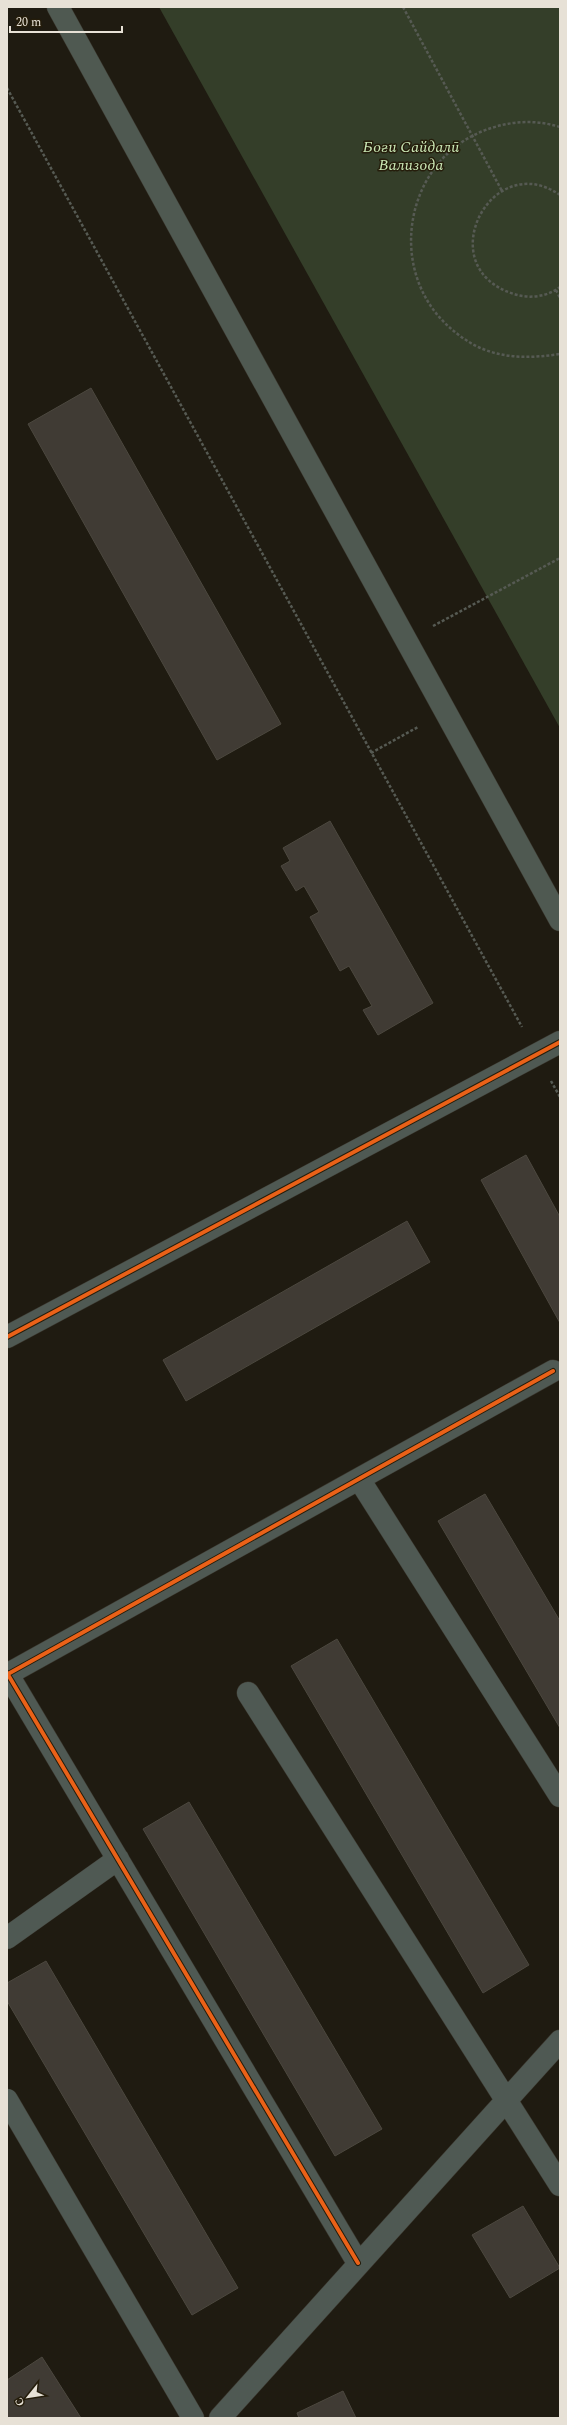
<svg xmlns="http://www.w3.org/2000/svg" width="567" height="2425" font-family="Spectral,serif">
<rect width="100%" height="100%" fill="#1f1b11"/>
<path fill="#343e29" d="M159 7H560V728Z"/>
<path fill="#403b34" stroke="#4c483f" d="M91 388 281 724 217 760 28 424Z
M330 821 433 1003 378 1035 363 1010 372 1006 349 966 340 971 310 917 319 912 304 886 296 891 281 866 290 861 283 848Z
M526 1155 560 1217V1323L481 1180Z
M407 1221 430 1262 186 1401 163 1360Z
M485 1494 560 1621V1728L438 1521Z
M337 1639 529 1965 483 1993 291 1666Z
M189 1802 382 2129 335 2156 143 1829Z
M46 1961 238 2288 192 2315 7 2001V1983Z
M523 2206 560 2268 510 2298 472 2235Z
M42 2357 81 2418H7V2380Z
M343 2391 356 2418H299L297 2413Z"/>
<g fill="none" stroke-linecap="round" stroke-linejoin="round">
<defs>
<path id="minor" d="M7 1337 560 1042
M359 1479 560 1796
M7 1673 358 2263
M8 1674 553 1371
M248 1693 560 2185
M7 1938 118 1859
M7 2100 193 2418
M220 2418 560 2041"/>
<path id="primary" d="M58 7 560 920"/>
</defs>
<use href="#minor" stroke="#3a362d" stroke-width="23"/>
<use href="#primary" stroke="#3a362d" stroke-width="23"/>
<path stroke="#565a53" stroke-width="2.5" stroke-dasharray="3 2" stroke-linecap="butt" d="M403 7 502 191
M7 88 522 1027
M560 127C534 119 508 121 483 131 405 162 386 269 448 326 458 335 470 344 483 349 508 359 533 358 560 354
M560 195C491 147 429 268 514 294 529 299 547 297 560 287
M556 290 560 298
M433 626 560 558
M371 753 418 727
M551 1081 560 1097"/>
<use href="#minor" stroke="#4f5953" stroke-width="22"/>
<use href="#primary" stroke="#4f5951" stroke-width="22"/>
<defs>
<path id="cycleway" d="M7 1337 560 1042
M7 1673 358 2263
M8 1674 553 1371"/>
</defs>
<use href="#cycleway" stroke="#251d0b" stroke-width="6"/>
<use href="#cycleway" stroke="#ea6118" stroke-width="4"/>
</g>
<g text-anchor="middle" stroke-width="3" stroke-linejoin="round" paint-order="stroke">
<g font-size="16" font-style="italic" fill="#cae7b5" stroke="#251d0b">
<text x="411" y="152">Боғи Сайдалӣ<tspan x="411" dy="18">Вализода</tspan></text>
</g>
</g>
<rect width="567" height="2425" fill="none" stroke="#e7e1d6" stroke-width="16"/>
<g transform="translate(28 2397) rotate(240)" stroke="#251d0b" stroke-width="3" paint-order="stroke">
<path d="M0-3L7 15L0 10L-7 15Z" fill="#e7e1d6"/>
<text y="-6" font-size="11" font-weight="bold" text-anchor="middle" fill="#e7e1d6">С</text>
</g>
<path d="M10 26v6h112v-6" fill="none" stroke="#e7e1d6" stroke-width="2"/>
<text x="16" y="26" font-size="12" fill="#e7e1d6" stroke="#251d0b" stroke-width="3" paint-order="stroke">20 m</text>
</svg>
